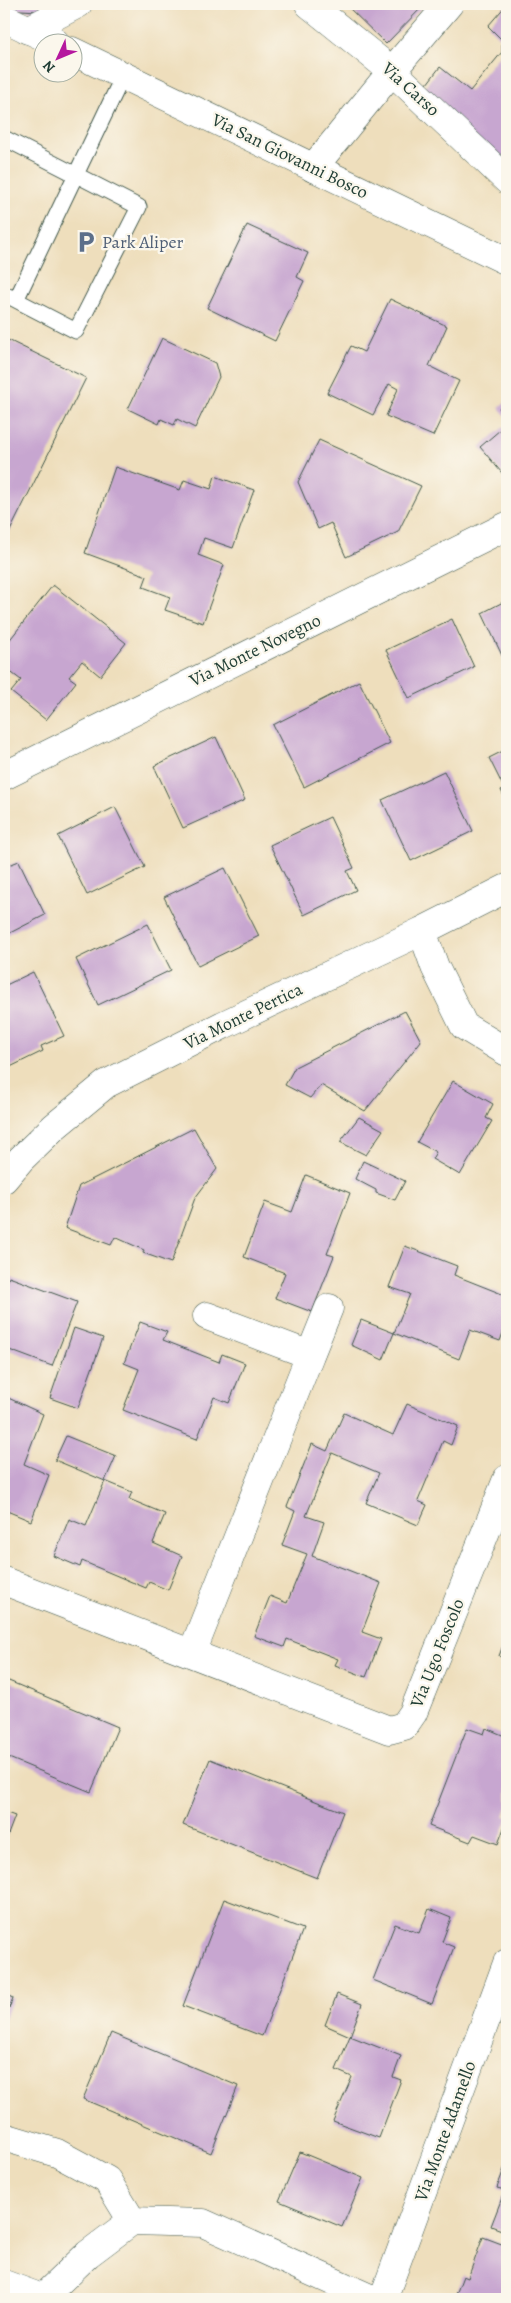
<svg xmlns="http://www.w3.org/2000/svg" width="511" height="2303" font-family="Alegreya,serif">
<rect width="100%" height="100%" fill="#fbf7ec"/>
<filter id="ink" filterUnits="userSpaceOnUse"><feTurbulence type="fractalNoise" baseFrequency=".02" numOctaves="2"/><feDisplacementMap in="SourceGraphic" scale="10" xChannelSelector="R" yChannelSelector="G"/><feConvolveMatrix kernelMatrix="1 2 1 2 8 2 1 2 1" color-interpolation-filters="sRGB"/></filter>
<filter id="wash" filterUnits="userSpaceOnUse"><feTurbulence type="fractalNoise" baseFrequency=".0096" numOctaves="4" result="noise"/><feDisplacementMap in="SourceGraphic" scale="20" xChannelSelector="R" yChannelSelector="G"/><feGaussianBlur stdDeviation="1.12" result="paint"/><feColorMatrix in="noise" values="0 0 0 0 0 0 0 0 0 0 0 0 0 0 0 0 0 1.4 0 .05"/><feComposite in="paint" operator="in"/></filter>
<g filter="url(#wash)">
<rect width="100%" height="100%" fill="#eedebc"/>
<g id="blocks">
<path fill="#c7a6d0" d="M4 4H41L38 11 4 9Z
M345 4H425L386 44Z
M507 4V168L420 93 440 67 470 91 502 52V40L488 26Z
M247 225 308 253 297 277 304 281 275 341 207 308Z
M390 299 447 326 429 366 459 381 433 436 386 416 398 389 389 384 373 415 327 393 351 346 364 352Z
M4 338 86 378 4 543Z
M162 338 215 363 219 377 195 428 177 419 174 425 161 419 159 424 128 409Z
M507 401V417L499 408Z
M507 424V479L480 447Z
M319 440 421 486 398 532 346 557 331 523 318 529 298 482Z
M115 467 180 490 184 480 211 489 215 476 254 490 233 548 204 538 198 555 224 565 203 623 165 610 170 597 143 587 147 576 85 553Z
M53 585 126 643 100 676 82 661 69 677 76 682 46 720 11 692 21 680 4 667V647Z
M507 600V666L482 613Z
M452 619 474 667 409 698 386 650Z
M359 681 390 743 304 787 273 725Z
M216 737 245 800 183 828 154 766Z
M507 749V803L501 790 504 788 489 758Z
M444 771 473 831 411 861 382 800Z
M115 807 145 867 87 895 58 836Z
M330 817 354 868 347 871 356 890 304 915 270 845Z
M19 861 45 915 4 936V867Z
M225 868 259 936 198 966 164 897Z
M148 924 171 970 98 1005 76 959Z
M33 972 64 1036 41 1046 43 1051 4 1070V986Z
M405 1011 421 1041 365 1111 321 1085 310 1098 285 1085 295 1067Z
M453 1081 493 1104 486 1118 492 1121 460 1175 432 1159 436 1152 417 1142Z
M359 1117 383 1130 366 1155 340 1142Z
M194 1128 217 1169 195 1198 171 1263 143 1253 144 1250 115 1237 111 1245 65 1228 79 1186Z
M363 1161 405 1181 395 1200 376 1193V1190L355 1179Z
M306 1175 350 1193 327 1254 334 1256 312 1312 275 1298 285 1273 244 1257 265 1202 292 1212Z
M405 1246 457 1266 454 1275 507 1296V1322L500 1341 470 1330 459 1359 394 1333 410 1294 389 1287Z
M9 1277 77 1302 52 1366 4 1348V1290Z
M361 1320 394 1333 383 1360 351 1345Z
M140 1322 167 1332 163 1340 219 1362 222 1354 245 1363 229 1403 214 1397 197 1439 123 1410 139 1369 124 1363Z
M74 1328 103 1338 78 1408 50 1398Z
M4 1396 43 1414 24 1464 49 1475 31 1521 7 1511 4 1519Z
M407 1404 458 1426 451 1445 443 1441 418 1501 427 1505 418 1525 366 1503 379 1473 332 1453 306 1516 324 1522 312 1556 381 1583 362 1632 381 1639 366 1677 335 1665 338 1659 287 1639 284 1647 254 1636 270 1596 287 1603 307 1554 282 1545 295 1511 287 1507 312 1444 327 1451 344 1413 393 1435Z
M66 1436 116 1456 105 1481 55 1460Z
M105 1481 132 1492 129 1499 165 1514 153 1543 182 1556 168 1590 149 1582 146 1588 82 1561 80 1567 54 1556 69 1519 86 1526Z
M507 1635V1660L499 1656Z
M4 1679 118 1727 91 1792 4 1756Z
M467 1728 484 1734 486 1728 507 1737V1807L504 1816 507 1817V1820L498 1844 474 1835 470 1842 429 1826Z
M210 1759 343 1812 317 1878 183 1825Z
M4 1812 15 1816 4 1845Z
M224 1899 303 1929 262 2036 183 2006Z
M429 1909 451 1918 442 1942 454 1947 432 2004 373 1980 395 1924 419 1933Z
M4 1994 13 1998 4 2021Z
M337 1994 362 2004 350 2036 325 2025Z
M111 2033 238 2086 211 2153 83 2099Z
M350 2036 401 2056 393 2077 401 2080 379 2138 333 2121 352 2077 336 2070Z
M300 2152 363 2178 342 2227 279 2201Z
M507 2161V2232L491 2226 505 2190 497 2188Z
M483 2237 507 2246V2299H461L455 2297 463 2276 468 2278Z"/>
</g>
</g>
<g filter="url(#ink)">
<use href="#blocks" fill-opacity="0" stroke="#3e5548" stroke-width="1"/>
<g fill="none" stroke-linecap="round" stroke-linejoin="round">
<defs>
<path id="service" d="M4 138 139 207 76 331 16 300
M4 294 16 300 123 76"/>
<path id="minor" d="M309 4 392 71 507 180
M28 30 78 4
M313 168 392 71 449 4
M4 776 507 526
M422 931 435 967 464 1026 507 1052
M4 1179 21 1159 54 1127 106 1084 223 1025 422 931 507 888
M207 1316 310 1355 329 1308
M4 1581 389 1730 404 1726 413 1713 507 1479
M192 1653 310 1355
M4 2137 57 2153 107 2180 132 2221
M4 2284 42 2298 88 2254 132 2221 203 2223 372 2299
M383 2299 507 1963"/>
<path id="tertiary" d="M4 18 55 42
M72 51 507 261"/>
</defs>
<use href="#service" stroke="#3e5548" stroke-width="17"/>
<use href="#minor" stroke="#3e5548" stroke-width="29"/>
<use href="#tertiary" stroke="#3e5548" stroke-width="29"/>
<use href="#service" stroke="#fff" stroke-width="15"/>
<use href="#minor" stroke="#fff" stroke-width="28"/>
<use href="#tertiary" stroke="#fff" stroke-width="28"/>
</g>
</g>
<defs>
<symbol id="parking-bare" viewBox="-9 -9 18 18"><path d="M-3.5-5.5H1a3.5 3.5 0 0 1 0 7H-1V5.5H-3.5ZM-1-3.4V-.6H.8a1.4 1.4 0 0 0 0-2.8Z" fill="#5c6f8a" stroke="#fbf7ec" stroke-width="2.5" paint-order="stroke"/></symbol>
</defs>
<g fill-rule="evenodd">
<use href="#parking-bare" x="70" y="226" width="32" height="32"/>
</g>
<g text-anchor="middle" stroke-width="4.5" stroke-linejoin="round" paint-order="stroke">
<g font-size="18" fill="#1f3d34" stroke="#fbf7ec">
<text transform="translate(411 89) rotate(42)" y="6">Via Carso</text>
<text transform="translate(290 156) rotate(26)" y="6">Via San Giovanni Bosco</text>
<text transform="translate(255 650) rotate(-26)" y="6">Via Monte Novegno</text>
<text transform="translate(243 1016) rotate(-26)" y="6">Via Monte Pertica</text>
<text transform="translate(437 1653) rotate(-68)" y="6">Via Ugo Foscolo</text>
<text transform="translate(445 2131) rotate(-70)" y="6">Via Monte Adamello</text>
</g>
<g font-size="18" fill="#4e5e75" stroke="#fbf7ec" text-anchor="start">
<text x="102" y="248">Park Aliper</text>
</g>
</g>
<rect width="511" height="2303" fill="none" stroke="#fbf7ec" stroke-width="20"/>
<g transform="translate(58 58) rotate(226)"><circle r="24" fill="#fbf7ec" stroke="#a3ada2"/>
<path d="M0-4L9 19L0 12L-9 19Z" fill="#b5179e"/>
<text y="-8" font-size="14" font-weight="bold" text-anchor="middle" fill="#1f3d34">N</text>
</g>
</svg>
